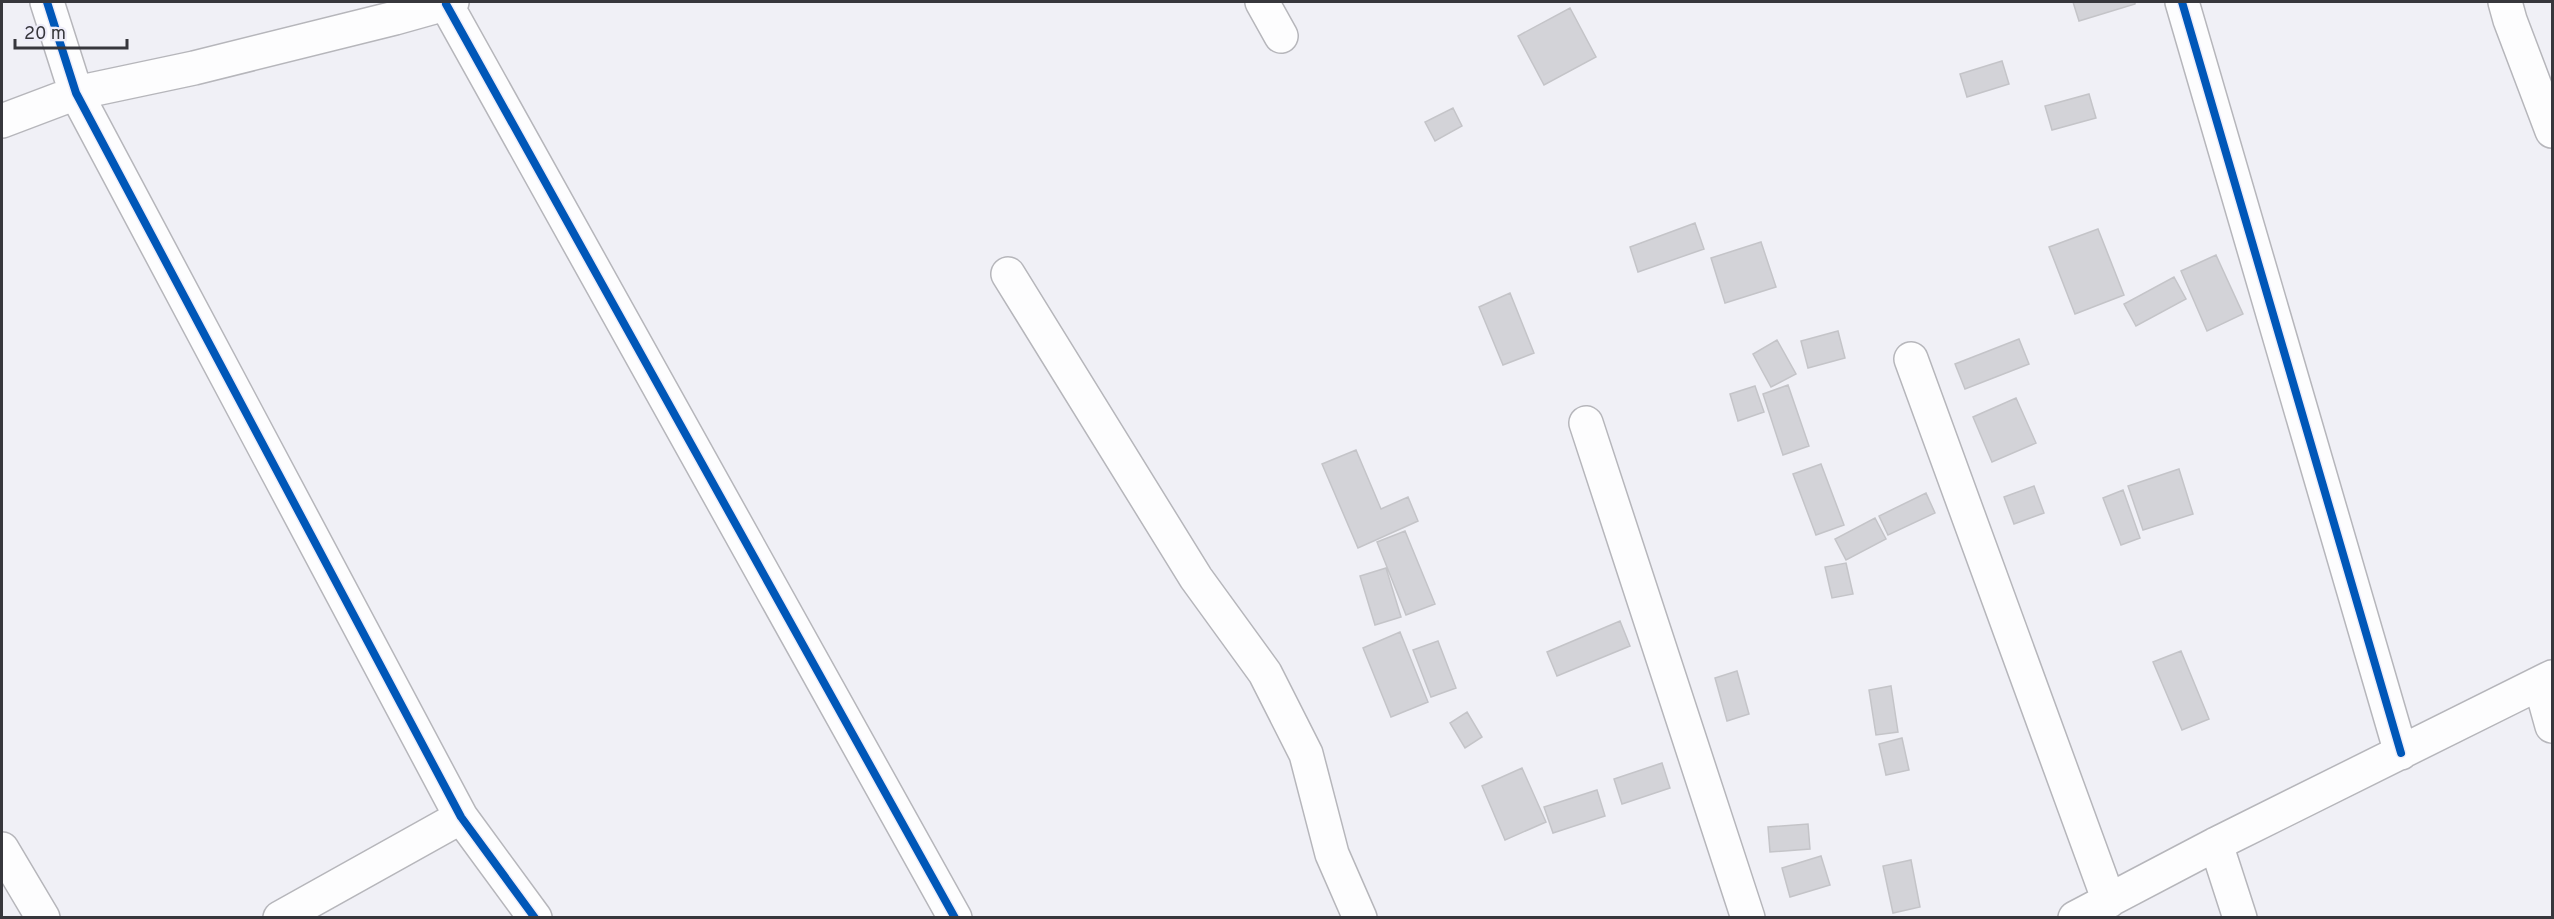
<svg xmlns="http://www.w3.org/2000/svg" width="2554" height="919" font-family="Overpass,sans-serif">
<rect width="100%" height="100%" fill="#f0f0f6"/>
<path fill="#d3d3d8" stroke="#c4c4c8" stroke-width="1.5" d="M2073 2H2135V4L2079 21Z
M1570 8 1596 57 1544 85 1518 36Z
M2002 61 2009 84 1967 97 1960 74Z
M2089 94 2096 118 2052 130 2045 106Z
M1453 108 1462 126 1435 141 1425 122Z
M1695 223 1704 249 1638 272 1630 247Z
M2098 229 2124 295 2075 314 2049 247Z
M1761 242 1776 287 1725 303 1711 258Z
M2216 255 2243 314 2207 331 2181 271Z
M2174 277 2186 299 2136 326 2124 304Z
M1510 293 1534 353 1503 365 1479 307Z
M1838 331 1845 358 1808 368 1801 341Z
M2019 339 2029 364 1965 389 1955 364Z
M1777 340 1796 374 1771 387 1753 354Z
M1788 385 1809 446 1783 455 1763 394Z
M1755 386 1764 412 1738 421 1730 394Z
M2016 398 2036 443 1992 462 1973 417Z
M1356 450 1381 509 1408 497 1418 521 1358 548 1322 464Z
M1821 464 1844 525 1816 535 1793 474Z
M2179 469 2193 514 2143 530 2128 486Z
M2034 486 2044 513 2014 524 2004 497Z
M2123 490 2140 538 2121 545 2103 498Z
M1926 493 1935 513 1888 535 1879 516Z
M1875 518 1886 539 1846 560 1835 539Z
M1405 531 1435 604 1406 615 1377 542Z
M1846 563 1853 594 1832 598 1825 567Z
M1386 568 1401 617 1375 625 1360 576Z
M1620 621 1630 646 1557 676 1547 652Z
M1400 632 1428 702 1391 717 1363 648Z
M1438 641 1456 688 1431 697 1413 650Z
M2181 651 2209 719 2182 730 2153 662Z
M1737 671 1749 714 1727 721 1715 678Z
M1891 686 1898 732 1876 735 1869 690Z
M1467 712 1482 737 1465 748 1450 723Z
M1902 738 1909 770 1886 775 1879 744Z
M1662 763 1670 788 1622 804 1614 779Z
M1522 768 1546 822 1505 840 1482 786Z
M1597 790 1605 816 1553 833 1544 807Z
M1808 824 1810 849 1770 852 1768 827Z
M1821 856 1830 885 1790 897 1782 868Z
M1911 860 1920 907 1893 913 1883 866Z"/>
<g fill="none" stroke-linecap="round" stroke-linejoin="round">
<defs>
<path id="minor" d="M47 2 76 93 461 817 535 918
M1262 2 1281 36
M2182 2 2401 753
M2505 2 2510 20 2552 131
M446 4 955 918
M2 121 76 93 194 68 395 18 452 2
M1008 274 1196 578 1265 673 1306 754 1332 854 1360 918
M1911 359 2109 901
M1586 423 1748 918
M2540 683 2552 726
M2216 844 2240 918
M2 849 43 918
M280 918 461 817
M2075 918 2216 844 2552 677"/>
</defs>
<use href="#minor" stroke="#b6b6bb" stroke-width="36"/>
<use href="#minor" stroke="#fdfdfe" stroke-width="33"/>
<defs>
<path id="cycleway" d="M47 2 76 93 461 817 535 918
M2182 2 2401 753
M446 4 955 918"/>
</defs>
<use href="#cycleway" stroke="#eeedf9" stroke-width="11"/>
<use href="#cycleway" stroke="#0057b8" stroke-width="8"/>
</g>
<rect width="2554" height="919" fill="none" stroke="#37373c" stroke-width="6"/>
<path d="M15 39v9h112v-9" fill="none" stroke="#37373c" stroke-width="3"/>
<text x="24" y="39" font-size="18" fill="#37373c" stroke="#eeedf9" stroke-width="4.5" paint-order="stroke">20 m</text>
</svg>
